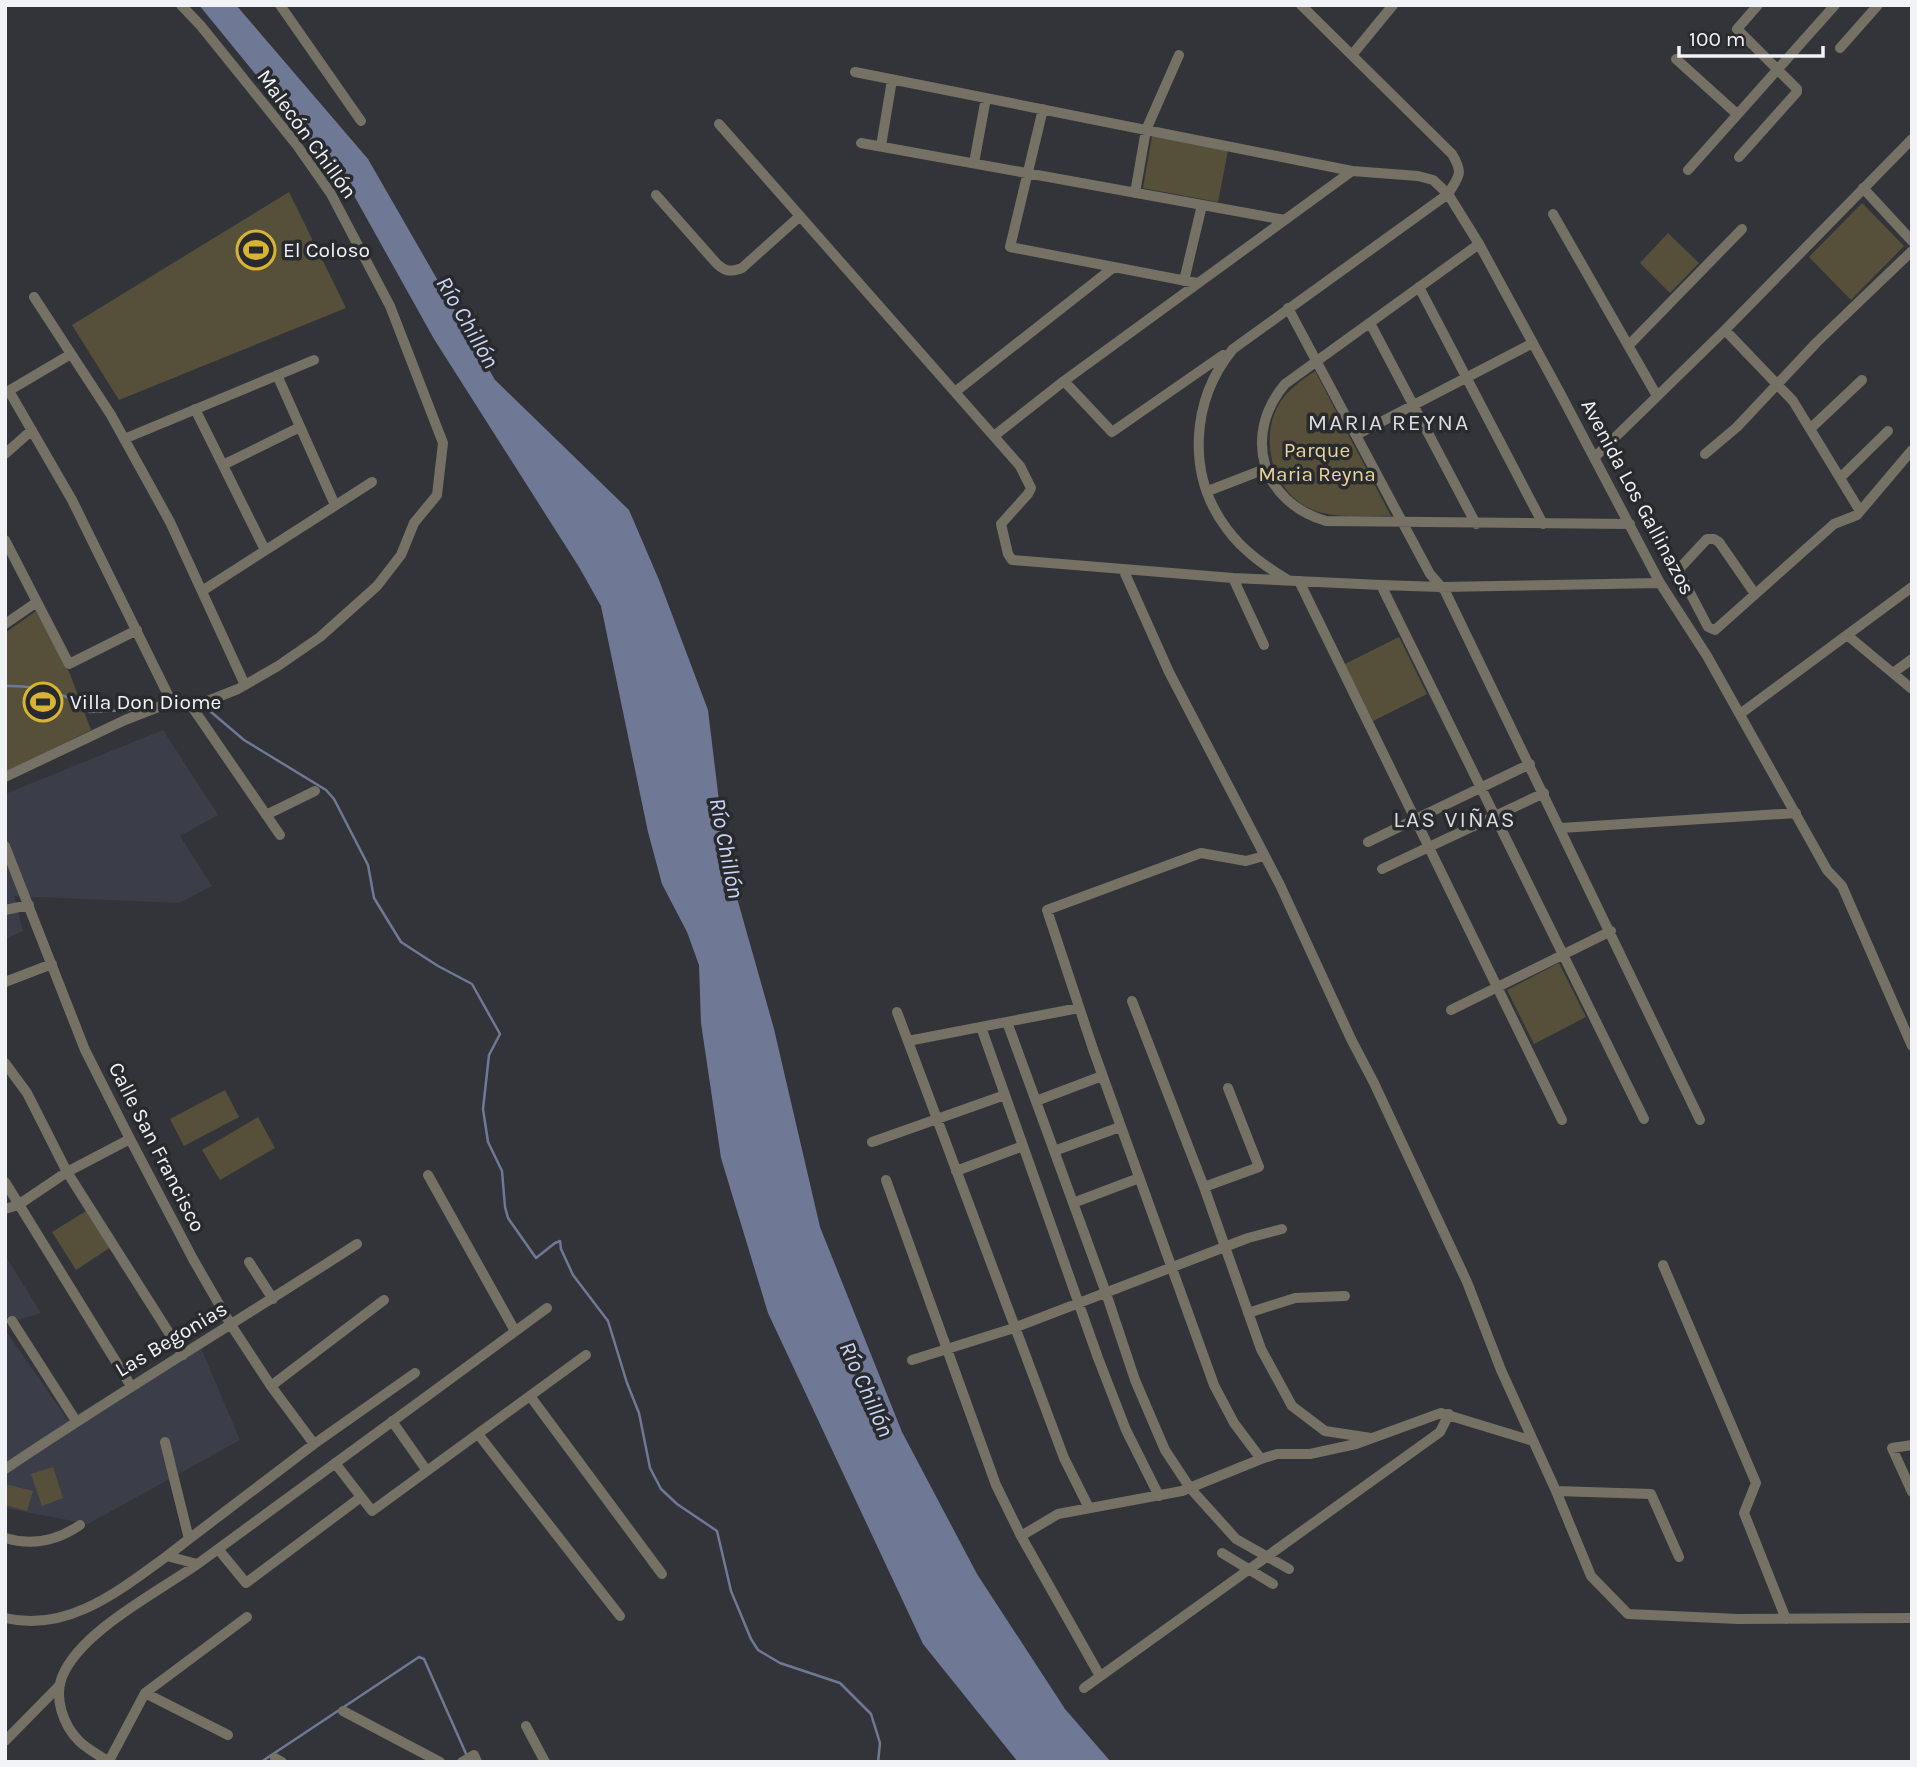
<svg xmlns="http://www.w3.org/2000/svg" width="1917" height="1767" font-family="Karla,sans-serif">
<rect width="100%" height="100%" fill="#333439"/>
<path fill="#3b3e48" d="M163 730 218 815 180 836 212 886 179 903 14 896 23 931 5 939V794Z
M5 1255 41 1313 5 1324Z
M5 1330 68 1420 198 1341 240 1440 88 1524 5 1508Z"/>
<path fill="#56503b" d="M1152 136 1228 150 1218 202 1143 188Z
M289 192 346 308 119 400 72 325Z
M1862 203 1904 246 1851 300 1809 257Z
M1668 233 1699 263 1670 293 1640 263Z
M1315 371 1391 516C1366 515 1340 519 1316 511 1275 497 1259 444 1277 408 1285 391 1301 381 1315 371Z
M36 611 70 674 91 730 5 772V633Z
M1399 637 1427 694 1373 721 1345 664Z
M1559 963 1586 1017 1534 1044 1507 990Z
M225 1090 239 1117 184 1146 170 1119Z
M258 1117 275 1148 220 1180 202 1150Z
M91 1208 114 1245 76 1270 52 1232Z
M53 1467 63 1498 42 1506 31 1474Z
M5 1484 33 1491 27 1511 5 1505Z"/>
<path fill="#6f7996" d="M199 5H236L368 159 495 380 629 510 659 580 708 710 726 859 774 1029 820 1227 902 1432 977 1574 1065 1709 1111 1762H1018L923 1644 768 1313 721 1158 701 1023 699 965 687 932 662 884 648 832 601 606 579 567 434 339 352 192Z"/>
<g fill="none" stroke-linecap="round" stroke-linejoin="round">
<path stroke="#6f7996" stroke-width="2.5" d="M5 686C37 685 66 691 90 712L127 710 151 706
M204 706 244 740 326 790 334 799 368 865 374 898 401 942 438 966 472 984 500 1034 489 1055 483 1109 488 1142 502 1171 505 1207 508 1218 536 1258 555 1243 560 1241 561 1249 573 1275 608 1321 627 1383 639 1413 650 1468 661 1489 677 1504 717 1531 731 1591 751 1639 758 1650 780 1663 840 1683 871 1714 880 1743 878 1762
M261 1762 419 1657 424 1659 467 1756"/>
<path stroke="#757164" stroke-width="10" d="M280 5 361 121
M1301 5 1452 154C1464 174 1459 176 1448 194L1479 244 1560 393 1660 583 1707 656 1827 870 1842 886 1912 1046
M1840 48 1878 5
M1352 55 1393 5
M1676 59 1737 114
M855 72 1352 171 1418 176 1433 180 1448 194 1233 349C1191 400 1186 475 1227 529 1243 551 1265 566 1288 580
M1043 109 1010 247 1197 283
M719 124 1020 466 1031 488 1028 494 1001 524 1008 554 1012 560 1233 578 1381 585 1441 587 1660 583
M861 143 1285 220
M881 146 892 80
M1739 157 1797 92V89L1737 29 1758 5
M974 163 986 98
M1688 170 1835 5
M1863 188 1912 241
M1135 193 1146 130 1179 55
M656 195 717 264C726 272 731 272 742 268L800 216
M1553 214 1657 396
M1479 244 1285 384C1242 435 1261 502 1326 521L1630 524
M1184 281 1202 205
M1419 287 1543 524
M34 297 111 415 170 522 245 685
M1288 308 1430 574 1445 591 1700 1120
M1370 323 1476 524
M1725 330 1793 401 1860 511
M1629 345 1742 229
M277 375 335 505
M1064 381 1112 432 1223 355
M9 391 72 500 173 705
M955 392 1114 267
M5 393 71 354
M195 409 265 550
M1810 429 1862 380
M1356 435 1533 343
M994 436 1064 381 1352 171
M124 439 314 360
M5 454 32 430
M1705 454 1737 427 1817 342 1912 251
M1594 458 1725 330 1912 139
M223 465 300 427
M1840 478 1888 431
M1208 491 1265 469
M5 540 69 664 137 630
M1123 569 1169 672 1280 885 1351 1039 1374 1083 1467 1282 1501 1370 1556 1491 1591 1576 1628 1614 1738 1619 1912 1618
M1233 578 1264 645
M1299 581 1562 1120
M1381 585 1644 1119
M202 591 372 482
M1755 594 1719 542 1714 539H1707L1678 570 1708 627 1715 630 1834 524 1857 515 1912 450
M5 624 37 602
M1847 635 1912 689
M1893 673 1912 659
M190 704 280 835
M1740 714 1912 587
M5 777 125 720 161 706 205 702 238 689 278 666 320 637 377 586 401 555 414 523 437 495 443 443 390 306 331 194 296 144 201 26 181 5
M266 815 315 791
M1561 828 1796 813
M1368 842 1530 764
M5 846 85 1050 130 1139 193 1259 231 1325 271 1386 314 1444
M1382 869 1544 793
M5 910 29 905
M5 982 52 964
M1132 1001 1204 1187 1259 1167 1228 1088
M1451 1010 1611 931
M897 1012 1064 1458 1089 1508
M1007 1022 1106 1293 1135 1380 1165 1450 1190 1488 1236 1539 1289 1569
M981 1027 1098 1358 1126 1430 1159 1496
M908 1041 1079 1008
M5 1063 27 1093 67 1172 183 1355
M1036 1101 1102 1076
M872 1142 1005 1095
M1054 1151 1120 1127
M956 1171 1023 1146
M428 1175 515 1331
M886 1180 996 1485 1021 1536 1100 1676
M5 1182 131 1386
M1204 1187 1261 1349 1292 1406 1325 1431 1371 1438
M1073 1203 1139 1178
M5 1209 18 1205 67 1172 130 1139
M249 1262 273 1299
M1663 1265 1756 1483 1744 1513 1786 1619
M1248 1313 1295 1298 1345 1296
M12 1321 76 1421
M912 1360 1014 1328 1248 1238 1282 1229
M271 1386 384 1300
M530 1396 662 1574
M392 1421 427 1471
M478 1434 620 1616
M165 1442 189 1539 167 1556
M1912 1445 1892 1448 1912 1492
M1261 1459 1234 1423 1214 1385 1093 1049 1047 910 1201 853 1246 861 1264 856
M335 1463 372 1511 586 1355
M5 1469C121 1391 240 1320 357 1244
M1556 1491 1651 1494 1679 1557
M1021 1536 1058 1514 1182 1491 1261 1459 1277 1454H1310L1356 1444 1441 1413 1533 1441
M5 1538C32 1546 57 1541 80 1525
M189 1539 314 1444 415 1373
M218 1549 246 1583 361 1497
M1222 1553 1273 1584
M5 1618C68 1633 120 1590 167 1556L197 1564
M1084 1688 1440 1432 1449 1414
M145 1693 228 1735
M343 1711 440 1762
M526 1726 545 1762
M5 1741 60 1685
M275 1758 282 1762
M109 1761 145 1693 247 1617
M109 1762C99 1755 87 1749 79 1741 63 1725 54 1698 62 1677 80 1631 160 1591 199 1563 316 1478 431 1393 547 1308
M462 1762 474 1755 477 1762"/>
</g>
<defs>
<symbol id="stadium-ring" viewBox="-11 -11 22 22"><circle r="9.5" fill="#292a2e" stroke="#d7b434" stroke-width="1.5"/><path d="M0-5a6.5 5 0 1 0 0 10a6.5 5 0 1 0 0-10ZM-3.5-1.8h7v3.6h-7Z" fill="#d7b434"/></symbol>
</defs>
<g fill-rule="evenodd">
<use href="#stadium-ring" x="234" y="228" width="44" height="44"/>
<use href="#stadium-ring" x="21" y="680" width="44" height="44"/>
</g>
<g text-anchor="middle" stroke-width="7" stroke-linejoin="round" paint-order="stroke">
<g font-size="21" fill="#f2f3f6" stroke="#292a2e">
<text transform="translate(307 134) rotate(54)" y="7">Malecón Chillón</text>
<text transform="translate(1638 497) rotate(62)" y="7">Avenida Los Gallinazos</text>
<text transform="translate(157 1147) rotate(63)" y="7">Calle San Francisco</text>
<text transform="translate(171 1339) rotate(-31)" y="7">Las Begonias</text>
</g>
<g font-size="21" fill="#f2f3f6" stroke="#292a2e" text-anchor="start">
<text x="283" y="257">El Coloso</text>
<text x="70" y="709">Villa Don Diome</text>
</g>
<g font-size="21" fill="#e7d59c" stroke="#292a2e">
<text x="1317" y="457">Parque<tspan x="1317" dy="24">Maria Reyna</tspan></text>
</g>
<g font-size="23" font-style="italic" fill="#cbd5f5" stroke="#292a2e">
<text transform="translate(468 322) rotate(60)" y="8">Río Chillón</text>
<text transform="translate(727 848) rotate(79)" y="8">Río Chillón</text>
<text transform="translate(867 1389) rotate(66)" y="8">Río Chillón</text>
</g>
<g font-size="23" letter-spacing="2" fill="#dadce1" stroke="#292a2e">
<text x="1389" y="430">MARIA REYNA</text>
<text x="1455" y="827">LAS VIÑAS</text>
</g>
</g>
<rect width="1917" height="1767" fill="none" stroke="#f2f3f6" stroke-width="14"/>
<path d="M1679 46v10h144v-10" fill="none" stroke="#f2f3f6" stroke-width="3.5"/>
<text x="1689" y="46" font-size="21" fill="#f2f3f6" stroke="#292a2e" stroke-width="5" paint-order="stroke">100 m</text>
</svg>
